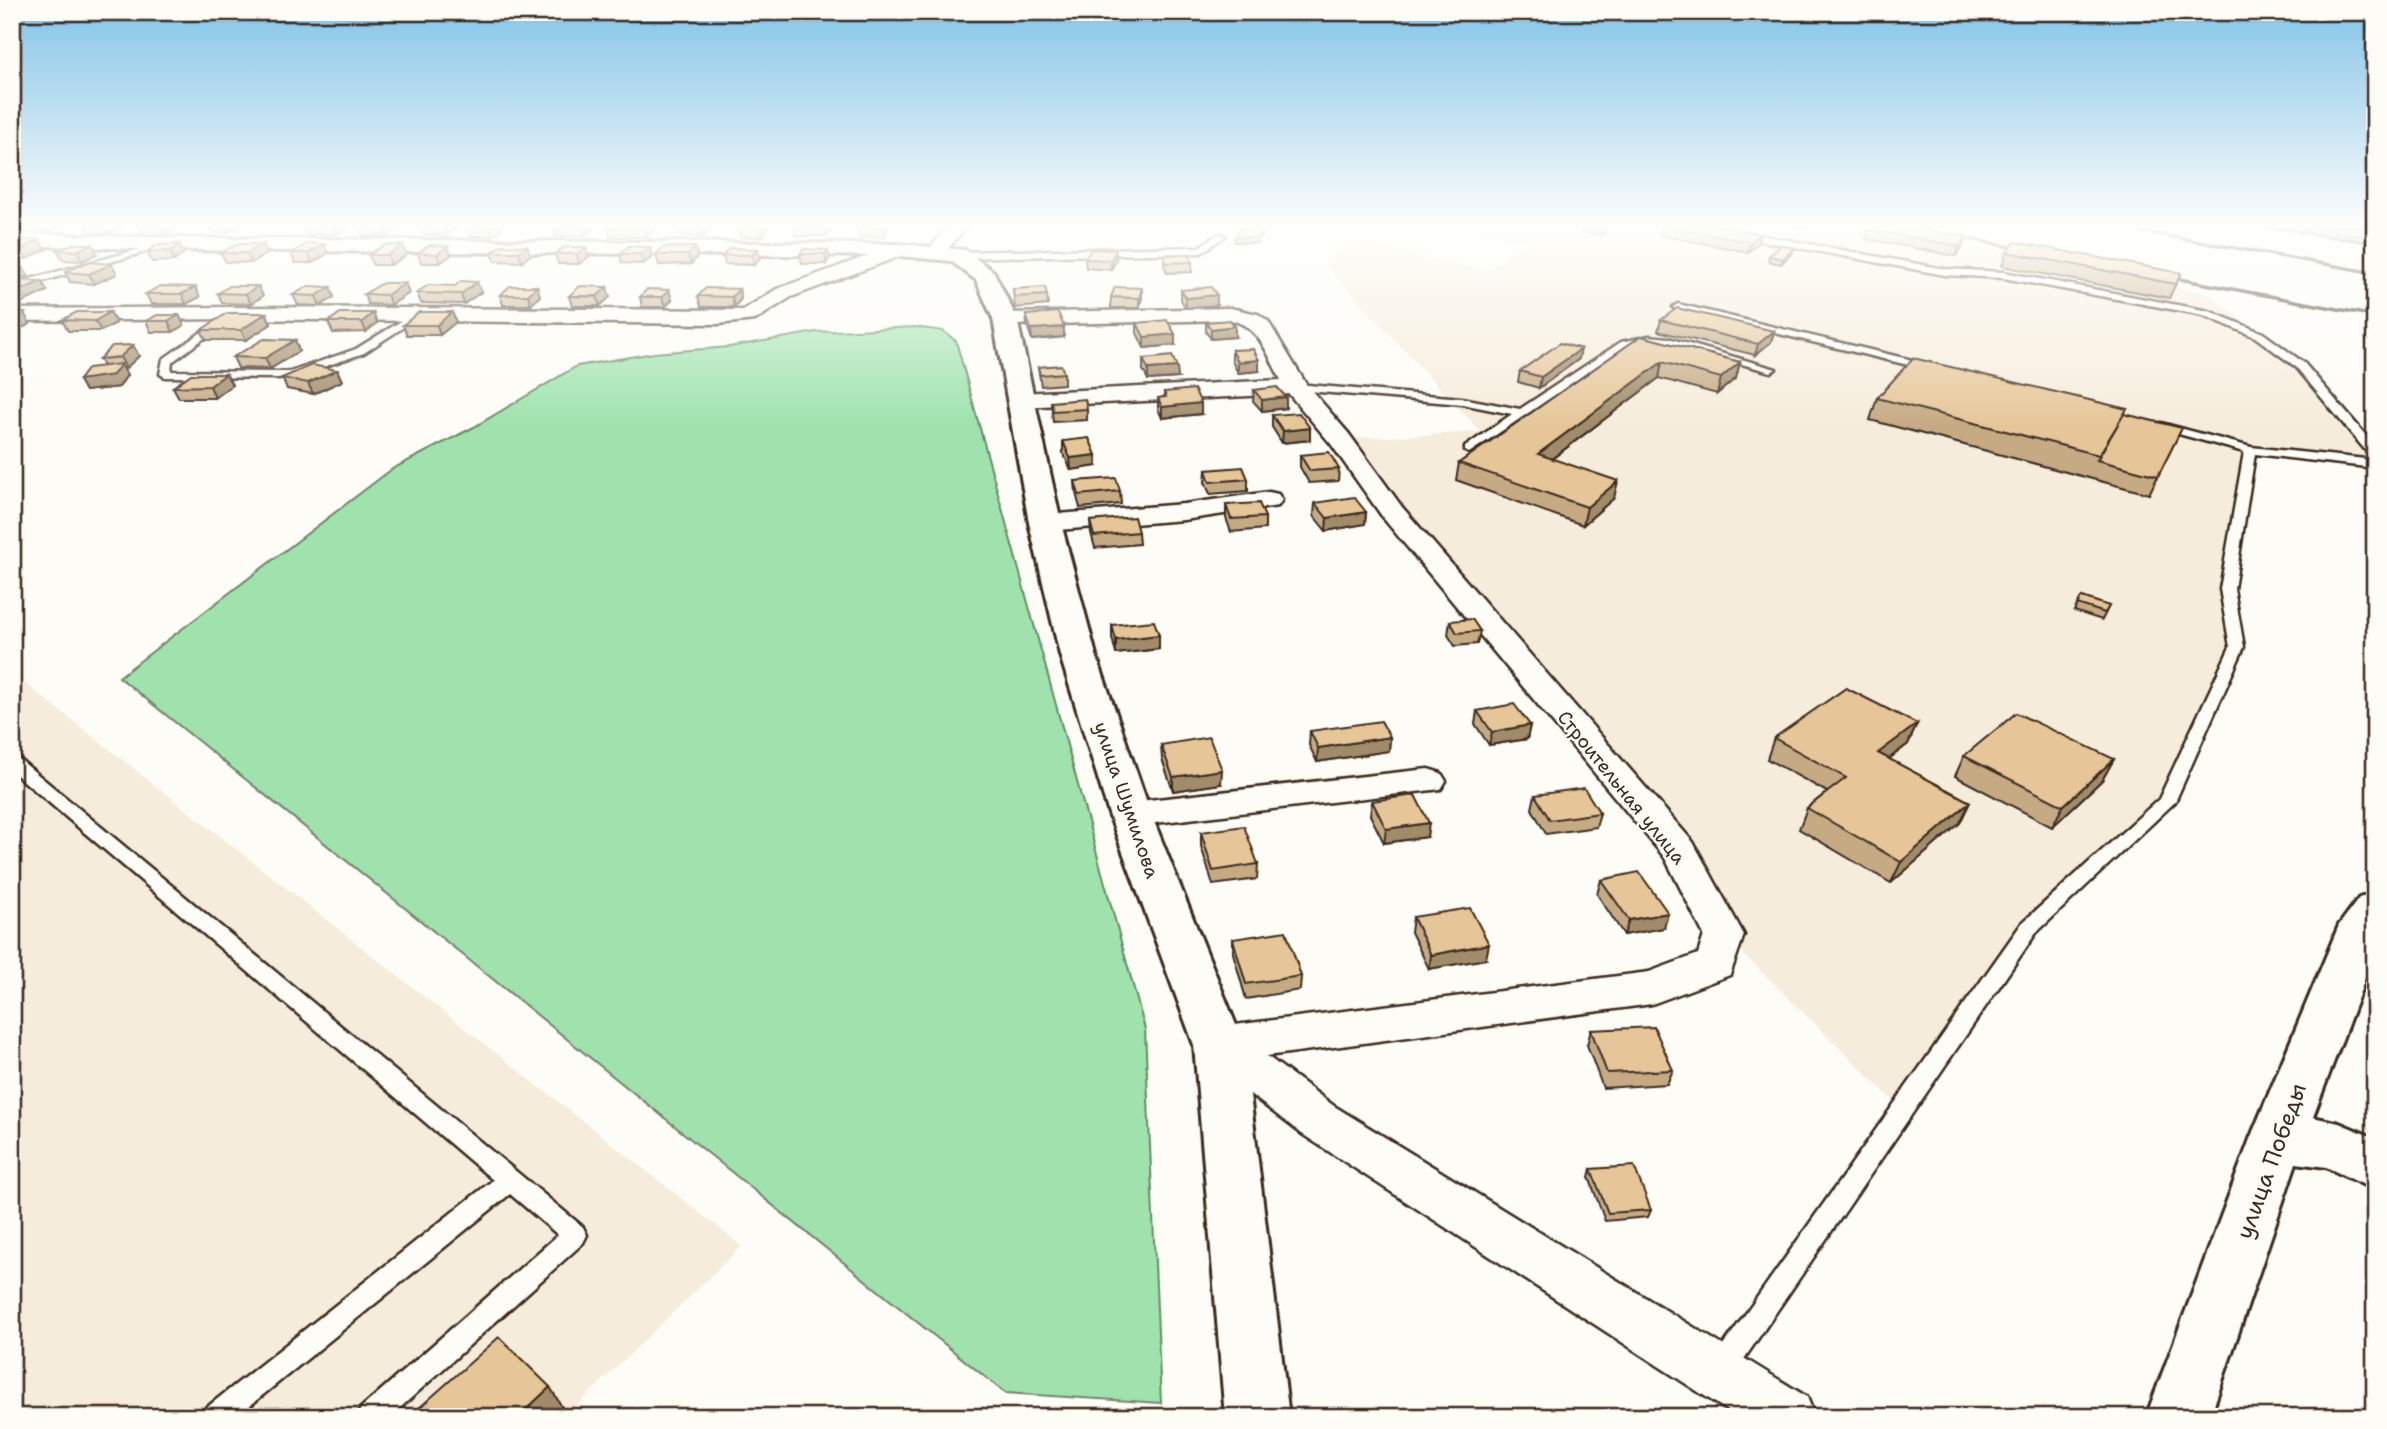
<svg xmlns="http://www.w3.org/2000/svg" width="2387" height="1429" font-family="'Shantell Sans',sans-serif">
<rect width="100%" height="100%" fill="#fdfcf7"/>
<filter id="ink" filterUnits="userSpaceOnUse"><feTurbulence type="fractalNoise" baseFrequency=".0143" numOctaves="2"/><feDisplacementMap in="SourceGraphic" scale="14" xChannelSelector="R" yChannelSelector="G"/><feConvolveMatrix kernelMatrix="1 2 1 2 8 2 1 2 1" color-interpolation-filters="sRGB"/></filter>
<g filter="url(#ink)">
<path fill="#f6ecdb" d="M1442 226H1856L2208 293 2300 365 2375 454V464L2250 451 2227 589 2237 647 2166 802 2029 928 1903 1110 1724 935 1680 851 1340 439 1481 432 1324 264 1352 241 1486 271 1529 241Z
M12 673 742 1246 565 1417H12Z"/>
<path fill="#9fe2ad" stroke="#6d8666" stroke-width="2" d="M915 327 943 331 956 341 1145 1029 1161 1403 1005 1393 119 677 392 469 474 427 577 366 654 353 729 347 816 332Z"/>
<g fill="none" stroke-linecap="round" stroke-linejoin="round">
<defs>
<path id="lane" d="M1738 231 1945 269 2003 272 2209 311 2263 333 2304 363 2375 446V457H2371L2296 367 2255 337 2203 315 2003 278 1945 275 1735 236V232Z
M1218 234 1225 236 1201 253 957 258 953 255 957 252 1199 247Z
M166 242 173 244 12 290V284Z
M1678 304 1929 364 1934 367 1929 370 1675 309 1673 307Z
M416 312 421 315 419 317 364 353 291 378 165 377 160 374 163 359 219 320 224 323 222 325 172 362 171 371 290 372 356 349Z
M1649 336 1668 338 1776 369 1771 372 1664 343 1649 342 1628 346 1469 453 1465 451V447L1512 414 1462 404 1296 390 1291 387 1296 384 1462 398 1520 409 1621 342Z
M2161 423 2251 447 2375 460V468L2255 454 2234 589 2244 647 2175 802 2036 933 1731 1378 1722 1382 1713 1378 1709 1369 1713 1360 2022 923 2159 799 2230 647 2220 589 2244 452 2157 428V424Z
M12 757 18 758 583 1227 587 1235 583 1243 390 1417H357L361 1408 558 1235 510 1194 236 1417H202L206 1408 493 1180 12 771Z"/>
<path id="street" d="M949 226H967L942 256H928L926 252Z
M900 244 906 246 909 250 906 254 791 297 755 320 718 324 232 319 12 321V309L232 307 743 310 777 289Z
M1230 308 1258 314 1268 321 1306 384 1349 434 1402 507 1693 842 1744 935 1730 975 1652 1004 1267 1056 1334 1106 1807 1397 1815 1417H1737L1302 1134 1203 1058 1197 1045 1203 1032 1219 1027 1649 972 1698 954 1704 935 1665 858 1384 519 1331 444 1289 394 1020 407 1012 405 1008 400 1012 395 1020 393 1281 380C1267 354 1260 326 1230 320L1005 325 998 323 995 319 998 315 1005 313Z
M1269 492 1278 494 1282 500 1278 506 1184 520 1045 531 1035 529 1031 523 1035 517 1045 515 1184 504Z
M1428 769 1441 773 1446 781 1441 789 1130 826 1117 823 1112 814 1117 805 1130 802Z"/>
<path id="primary" d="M12 233 172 238 900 244 965 250 994 272 1017 319 1061 523 1096 655 1151 814 1244 1045 1289 1417H1225L1194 1045 1109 814 1060 655 1029 523 993 319 976 280 951 261 900 256 172 250 12 245Z
M2375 893V952L2313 1117 2339 1123 2375 1138V1190L2326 1167 2296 1163 2210 1417H2146L2250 1139 2339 925 2359 898Z"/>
</defs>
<use href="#lane" stroke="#3b2a1e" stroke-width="5"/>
<use href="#street" stroke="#3b2a1e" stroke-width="5"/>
<use href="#primary" stroke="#3b2a1e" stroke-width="6"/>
<use href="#lane" fill="#fdfcf7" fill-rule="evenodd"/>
<use href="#street" fill="#fdfcf7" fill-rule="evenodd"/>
<use href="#primary" fill="#fdfcf7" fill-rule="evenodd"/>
<path stroke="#3b2a1e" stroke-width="3.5" d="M2112 226 2375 273
M2264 226 2375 243
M1948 235 2031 251
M2158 275 2375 316"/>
</g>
<path fill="#c6aa84" stroke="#3b2a1e" stroke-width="2" d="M26 226H63L47 233H29Z
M86 226H124L108 233H89Z
M139 226H179L180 227 165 235 143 234Z
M209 226H241L230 232H212Z
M302 226H346L347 228 336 234H305Z
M359 226H397L398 229 386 236H363Z
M420 226H455L456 228 446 235H424Z
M469 226H501L502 229 492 236H471L468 227Z
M553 226H593L594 228 585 236H555Z
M709 226 710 230 703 237 678 236 676 227Z
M766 226 767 230 761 237H740L738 228Z
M887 226V231L884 237H859L858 228Z
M1608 226 1603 235 1581 232 1582 228Z
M1662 226 1760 234 1758 243 1748 252 1660 235Z
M1794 226H1809L1807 228Z
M2300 226H2375V239Z
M608 227 656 228 646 237H610Z
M794 227H834L827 236H796Z
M1262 229V234L1258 243 1235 242V237Z
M1869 230 1967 237 1963 246 1956 256 1866 239Z
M12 242 45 250 26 259 12 258Z
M92 244 97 254 82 261 63 260 57 250Z
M157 245 184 253 174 261 152 262 147 252Z
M430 245 451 255 440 263H421L418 253Z
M527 246 530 255 522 262 495 261 492 252Z
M629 246 652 257 643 264 622 263 620 254Z
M564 247 588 257 579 264H558L555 254Z
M695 247 697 257 691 264 659 265 656 255Z
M1794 248 1793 252 1781 264 1768 261 1769 256Z
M758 249 760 258 754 265 725 264 723 255Z
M828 250 829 259 826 264H802L800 254Z
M1116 250V260L1111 270 1086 268 1085 259Z
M2007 252 2181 273 2169 298 2002 266Z
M221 253 267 254 251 263 226 262Z
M291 253H328L312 263H295Z
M369 255H406L391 265H373Z
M1164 255 1192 262V272L1167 273 1164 265Z
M12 264 28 276 15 280 47 291 21 303H12Z
M65 272 117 274 94 284 70 282Z
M405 283 409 293 391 305 368 304 364 294Z
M258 286 263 296 251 304 222 303 218 293Z
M455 286 481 292 464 304 421 303 417 293Z
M537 286 540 296 531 305H503L500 295Z
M195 287 200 297 186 304H151L146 294Z
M330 287 334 297 320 306 298 305 293 295Z
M739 289 741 299 734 307H701L698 296Z
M1013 289 1047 295 1048 305 1015 308Z
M669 290 672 300 665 307H642L640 297Z
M1181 290 1217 305 1186 308 1181 300Z
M569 296 610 297 600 306H572Z
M1111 297 1142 298 1139 308H1111Z
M110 312 116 323 101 331H68L62 320Z
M452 312 456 322 440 335H407L403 325Z
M266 313 271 324 246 340H206L201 330Z
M373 313 377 323 366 332 333 333 328 322Z
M179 315 184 325 173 332H151L146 321Z
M1026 315 1064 327V337L1032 340 1027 325Z
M1661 320 1774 331 1771 342 1755 355 1658 331Z
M1206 322 1235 337 1211 339 1206 332Z
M1137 323 1175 345 1144 348 1137 333Z
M1641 336 1740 362 1736 378 1717 394 1659 378 1552 459 1614 498 1583 525 1456 480 1459 463Z
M295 340 299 351 270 369 238 368 233 357Z
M1232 350 1259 371 1238 373 1232 361Z
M139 356 126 368H123L127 375 119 387 85 391 79 380 103 366 99 359Z
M1143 359 1178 378 1148 380 1143 370Z
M1579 359 1539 388 1518 382 1520 371Z
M1038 367 1064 373V384L1041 386Z
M337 370 342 381 313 394 287 389 282 378Z
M226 374 232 385 215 398H179L173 387Z
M1254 390 1286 397V408L1262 411 1253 401Z
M1164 392 1201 414 1162 418 1158 409V398L1164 397Z
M1877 398 2127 409 2124 414 2182 428 2149 494 1870 420Z
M1051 402 1087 409V420L1053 422Z
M1272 415 1310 428V440L1282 443 1272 427Z
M1063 441 1096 455 1097 466 1071 470 1063 453Z
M1300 455 1339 469 1338 481 1309 483 1300 467Z
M1206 470 1248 479V491L1210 494 1205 482Z
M1075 481 1120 491 1121 504 1080 508 1076 493Z
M1315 503 1366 512 1365 524 1326 531 1314 516Z
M1226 505 1265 517V529L1231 532 1226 518Z
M1090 521 1138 532 1139 544 1095 548 1091 533Z
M2082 597 2109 606 2102 620 2074 611Z
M1450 621 1480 631 1477 644 1455 646 1448 635Z
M1112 625 1159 635V649L1116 654 1112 638Z
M1477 711 1530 725 1527 739 1489 745 1475 724Z
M1917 724 1908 744 1889 759 1970 802 1960 823 1891 883 1799 829 1807 808 1827 792 1767 759 1774 738Z
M1310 731 1390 737 1389 751 1317 762 1309 745Z
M1161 745 1221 784 1173 791 1162 759Z
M1964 756 2114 759 2102 780 2052 827 1955 776Z
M1535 795 1600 813 1596 827 1546 834 1532 809Z
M1372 801 1427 837 1384 843 1370 815Z
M1201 832 1258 864 1257 879 1213 885 1201 846Z
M1601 880 1664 928 1624 935 1597 894Z
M1413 917 1486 959 1429 969 1411 932Z
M1233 939 1301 976 1300 990 1246 999 1233 953Z
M1591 1030 1673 1070 1667 1084 1603 1088 1587 1045Z
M1591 1169 1651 1210 1648 1217 1605 1221 1589 1177Z"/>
<path fill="#a18b6b" stroke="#3b2a1e" stroke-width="2" d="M43 226H63L47 233Z
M105 226H124L108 233Z
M161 226H179L180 227 165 235Z
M227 226H241L230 232Z
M332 226H346L347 228 336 234Z
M384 226H397L398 229 386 236 383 227Z
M443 226H455L456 228 446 235Z
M491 226H501L502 229 492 236 489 227Z
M584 226H593L594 228 585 236 582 227Z
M646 226H655L656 228 646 237 644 228Z
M702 226H709L710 230 703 237 701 227Z
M761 226H766L767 230 761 237 759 228Z
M826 226H833L834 227 827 236 825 227Z
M884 226H887V231L884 237 882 228Z
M1760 234 1758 243 1748 252 1751 242Z
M1967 237 1963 246 1956 256 1959 246Z
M40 240 45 250 26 259 21 249Z
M92 244 97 254 82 261 77 251Z
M180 244 184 253 174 261 170 251Z
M263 244 267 254 251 263 247 253Z
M324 244 328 253 312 263 308 253Z
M403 245 406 255 391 265 388 255Z
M448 246 451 255 440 263 437 254Z
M527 246 530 255 522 262 519 252Z
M586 247 588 257 579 264 577 254Z
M650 247 652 257 643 264 641 254Z
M695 247 697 257 691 264 688 255Z
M1794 248 1793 252 1781 264 1783 259Z
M758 249 760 258 754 265 752 255Z
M828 250 829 259 826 264 825 254Z
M1116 250V260L1111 270V260Z
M112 264 117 274 94 284 89 274Z
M23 266 28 276 12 281V269Z
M42 281 47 291 21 303 15 293Z
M477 282 481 292 464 304 461 294Z
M405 283 409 293 391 305 387 295Z
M258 286 263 296 251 304 246 294Z
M537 286 540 296 531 305 528 295Z
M195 287 200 297 186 304 182 294Z
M330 287 334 297 320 306 316 296Z
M607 287 610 297 600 306 597 296Z
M1142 288V298L1139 308V298Z
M739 289 741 299 734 307 732 297Z
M669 290 672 300 665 307 662 297Z
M1217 295V305L1186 308V298Z
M110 312 116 323 101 331 95 321Z
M452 312 456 322 440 335 437 325Z
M24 313 30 324 12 333V320Z
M266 313 271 324 246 340 241 330Z
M373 313 377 323 366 332 362 322Z
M179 315 184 325 173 332 168 321Z
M1235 326V337L1211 339V329Z
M1064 327V337L1032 340 1031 329Z
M1774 331 1771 342 1755 355 1758 344Z
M1175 334V345L1144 348V337Z
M295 340 299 351 270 369 265 358Z
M133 345 139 356 126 368 120 357Z
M1581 349 1579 359 1539 388 1541 377Z
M1259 360V371L1238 373V362Z
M1662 362 1659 378 1534 472 1538 454Z
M1740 362 1736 378 1717 394 1721 378Z
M121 364 127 375 119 387 85 391 79 380Z
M1177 367 1178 378 1148 380V369Z
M337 370 342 381 313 394 308 383Z
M226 374 232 385 215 398 210 386Z
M12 388 17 396 12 398Z
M1286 397V408L1262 411V400Z
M1201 403V414L1162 418V407Z
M1310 428V440L1282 443 1283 431Z
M1096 455 1097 466 1071 470 1070 458Z
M1618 481 1614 498 1583 525 1587 507Z
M1366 512 1365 524 1326 531 1327 518Z
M1159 635V649L1116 654V640Z
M1917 724 1908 744 1869 774 1878 753Z
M1530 725 1527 739 1489 745 1492 732Z
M1390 737 1389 751 1317 762 1318 748Z
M2114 759 2102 780 2052 827 2063 806Z
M1222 770 1221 784 1173 791V777Z
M1970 802 1960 823 1891 883 1901 862Z
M1429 823 1427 837 1384 843 1386 829Z
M1668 913 1664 928 1624 935 1629 920Z
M1489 944 1486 959 1429 969 1431 955Z
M550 1387 562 1407 552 1417H518Z"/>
<path fill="#e6c699" stroke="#3b2a1e" stroke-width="2" d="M359 226H384L383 227Z
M469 226H491L489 227H468Z
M553 226H584L582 227Z
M610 226H646L644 228 608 227Z
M677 226H702L701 227H676Z
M740 226H761L759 228H738Z
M795 226H826L825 227H794Z
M859 226H884L882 228H858Z
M1583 226H1606L1604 230 1582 228Z
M1663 226H1718L1760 234 1751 242Z
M1873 226H1906L1967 237 1959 246 1869 230Z
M1240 228 1262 229 1258 238 1235 237Z
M18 240H40L21 249H12V242Z
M2015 242 2181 273 2176 284 2007 252Z
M308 243 324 244 308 253H291Z
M73 244H92L77 251 57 250Z
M180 244 170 251 147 252 157 245Z
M237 244H263L247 253H221Z
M384 245H403L388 255H369Z
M430 245 448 246 437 254 418 253Z
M501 245 527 246 519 252H492Z
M1781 245 1794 248 1783 259 1769 256Z
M629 246 650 247 641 254H620Z
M564 247H586L577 254H555Z
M663 247H695L688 255H656Z
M729 248 758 249 752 255H723Z
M803 249 828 250 825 254H800Z
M1091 249 1116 250 1111 260 1085 259Z
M1189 254 1192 262 1166 263 1164 255Z
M88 262 112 264 89 274 65 272Z
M12 264 23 266 12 269Z
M12 280 42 281 15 293H12Z
M461 281 477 282 461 294 417 293 428 285 455 286Z
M383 283H405L387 295 364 294Z
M160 286 195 287 182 294H146Z
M230 286H258L246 294 218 293Z
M309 286 330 287 316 296 293 295Z
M510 286H537L528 295H500Z
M580 286 607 287 597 296H569Z
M1045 287 1047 295 1014 297 1013 289Z
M1115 287 1142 288 1139 298 1111 297Z
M1211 287 1217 295 1186 298 1181 290Z
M706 288 739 289 732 297 698 296Z
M647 289 669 290 662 297H640Z
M1677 308 1774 331 1758 344 1661 320Z
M77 312H110L95 321 62 320Z
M419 312H452L437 325H403Z
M1058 312 1064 327 1031 329 1026 315Z
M12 313H24L12 320Z
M227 313H266L241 330H201Z
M340 313H373L362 322H328Z
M157 315H179L168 321H146Z
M1167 320 1175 334 1144 337 1137 323Z
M1230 320 1235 326 1211 329 1206 322Z
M1641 336 1740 362 1721 378 1662 362 1538 454 1618 481 1587 507 1459 463Z
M264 339 295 340 265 358 233 357Z
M1560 343 1581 349 1541 377 1520 371Z
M133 345 120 357 99 359 112 346Z
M1253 349 1259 360 1238 362 1232 350Z
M1172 356 1177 367 1148 369 1143 359Z
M1913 358 2127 409 2099 455 1877 398Z
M121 364 113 375 79 380 88 368Z
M312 365 337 370 308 383 282 378Z
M1061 365 1064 373 1040 375 1038 367Z
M191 374H226L210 386 173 387Z
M1277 387 1286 397 1262 400 1254 390Z
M1194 389 1201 403 1162 407 1158 398 1166 397 1164 392Z
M1085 399 1087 409 1053 411 1051 402Z
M1299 413 1310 428 1283 431 1272 415Z
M2124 414 2182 428 2158 476 2097 460Z
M1089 438 1096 455 1070 458 1063 441Z
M1329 452 1339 469 1310 471 1300 455Z
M1243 467 1248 479 1210 482 1206 470Z
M1116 478 1120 491 1079 495 1075 481Z
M1354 497 1366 512 1327 518 1315 503Z
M1259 503 1265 517 1231 519 1226 505Z
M1134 517 1138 532 1094 536 1090 521Z
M2082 597 2109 606 2105 613 2077 604Z
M1472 619 1480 631 1457 633 1450 621Z
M1154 621 1159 635 1116 640 1112 625Z
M1846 688 1917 724 1878 753 1970 802 1901 862 1807 808 1846 778 1774 738Z
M1514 704 1530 725 1492 732 1477 711Z
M2016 713 2114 759 2063 806 1964 756Z
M1381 721 1390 737 1318 748 1310 731Z
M1209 737 1222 770 1173 777 1161 745Z
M1584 788 1600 813 1550 820 1535 795Z
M1415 795 1429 823 1386 829 1372 801Z
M1244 826 1258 864 1213 871 1201 832Z
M1639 872 1668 913 1629 920 1601 880Z
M1470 908 1489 944 1431 955 1413 917Z
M1286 931 1301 976 1246 984 1233 939Z
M1654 1027 1673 1070 1607 1073 1591 1030Z
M1634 1166 1651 1210 1608 1213 1591 1169Z
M499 1337 550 1387 518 1417H409Z"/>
</g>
<linearGradient id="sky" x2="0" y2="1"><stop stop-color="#83c3e8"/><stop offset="0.53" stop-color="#fefefb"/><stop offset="1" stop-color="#fefefb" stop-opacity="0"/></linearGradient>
<rect width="2387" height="426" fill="url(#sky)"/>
<g text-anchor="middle" stroke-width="5" stroke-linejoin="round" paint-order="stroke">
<g font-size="19" fill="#3b2a1e" stroke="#fdfcf7">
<text transform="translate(1622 787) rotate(51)" y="7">Строительная улица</text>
<text transform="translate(1127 800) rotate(71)" y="7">улица Шумилова</text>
</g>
<g font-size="23" fill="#3b2a1e" stroke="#fdfcf7">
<text transform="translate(2271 1161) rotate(-70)" y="8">улица Победы</text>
</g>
</g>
<rect width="2387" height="1429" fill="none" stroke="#fdfcf7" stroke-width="42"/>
<rect x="21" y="21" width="2345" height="1387" fill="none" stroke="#3b2a1e" stroke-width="2.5" filter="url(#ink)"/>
</svg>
